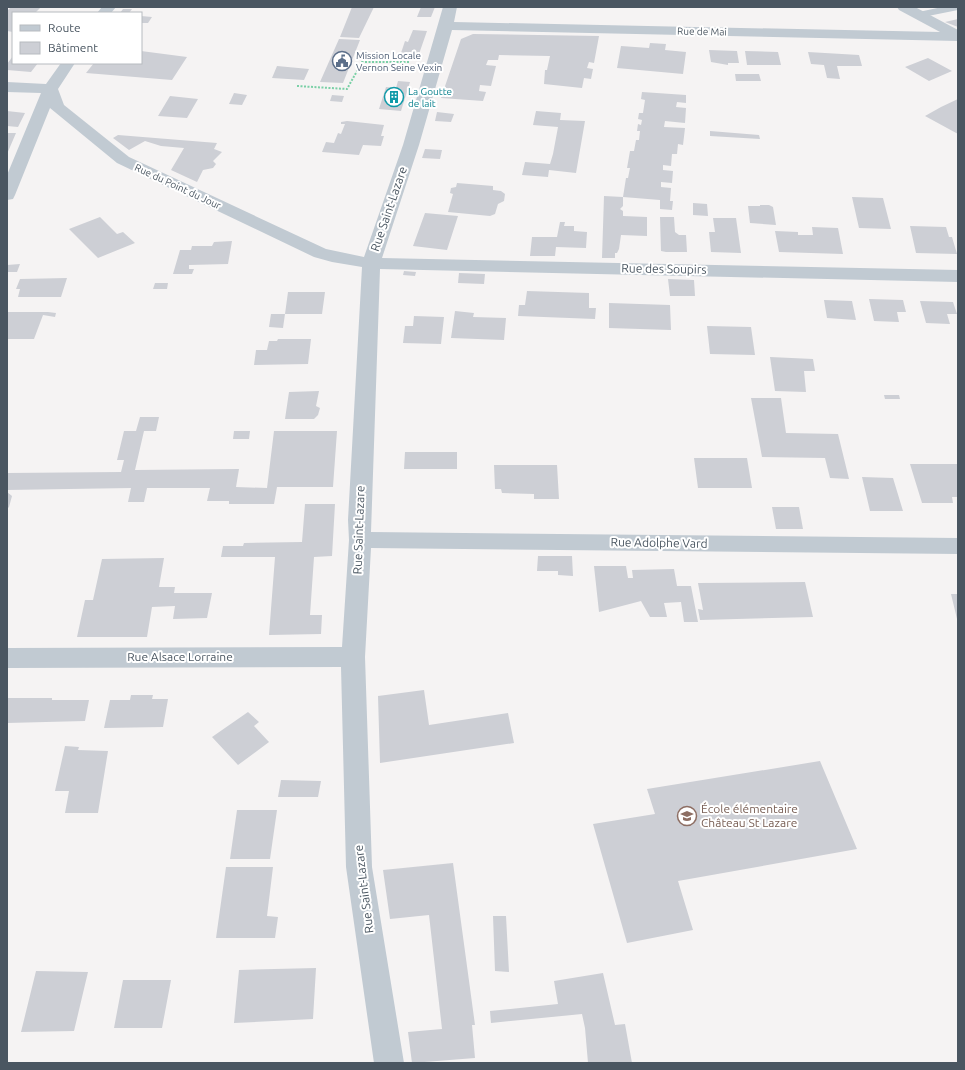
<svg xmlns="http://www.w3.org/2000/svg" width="965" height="1070" font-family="Ubuntu,sans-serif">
<rect width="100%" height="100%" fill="#f5f3f3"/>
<path fill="#cdcfd5" d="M11 7H41L35 13H13V32L7 31V11Z
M352 7H374L359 38 340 37Z
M421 7H435L431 17H417Z
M123 9H132L129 13H120Z
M141 16 152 17 148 23H141Z
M958 19V27L945 22Z
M413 30 427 31 419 54 401 53 405 41 408 42Z
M473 34 599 36 594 63 589 62 587 68 593 69 591 79 584 78 582 88 544 84 545 70H547L550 56 499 55 498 60H488L486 65 496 66 491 86 480 85 479 91 486 92 483 101 441 98 461 39Z
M339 39 360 40 343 83 320 82Z
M650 43 666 44 665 50 686 52 683 74 617 68 621 46 649 48Z
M709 50 737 51 739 63H728V65L711 62Z
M141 51 187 57 172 80 86 73 94 63H141Z
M745 51 778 52 781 65H747Z
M808 52 859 55 862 66H837L840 79 827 78 824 65 811 64Z
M13 56V63H38L31 72 7 70V64Z
M928 58 952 71 929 81 905 67Z
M277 66 309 69 304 80 272 78Z
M735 74H759L761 81H736Z
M398 81 410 82 401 111 379 109 386 87 396 88Z
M642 92 686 95V103L677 102 676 107 686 108 685 123 665 121 664 127 685 128 683 145 678 144 677 154H672L671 166 663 165V170L673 171 672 183 661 182V187L671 188 670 201H673L672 210 660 209V200L623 197 626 178H628L630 168H627L630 151H634L636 140H639L640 131H637L638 124 641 125 642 120 638 119 639 113H643L645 100 641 99Z
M234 93 247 95 242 105 229 104Z
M332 95 344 96 342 102 330 101Z
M170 96 198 99 187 118 158 116Z
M958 99V134L925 116 941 107Z
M7 111 25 113 18 127 7 126Z
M536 111 561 113 560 120 585 121 576 173 549 170 548 177 522 175 525 162 550 164 553 154 558 127 533 125Z
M437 112 454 114 451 122 435 121Z
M347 121 384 125 381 136H384L381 146 363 145 359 155 322 152 326 142 334 143 338 133 341 134 345 124H341V122Z
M710 131 759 135 760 139 710 136Z
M7 133H16L7 154Z
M118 135 217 143 214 149 222 152 213 161 216 164 213 168 203 170 197 182 171 170 184 148 161 146 145 141 129 150 113 138Z
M425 149 442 150 440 159 422 158Z
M457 183 493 186V190L501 191 505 194 504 201 498 204 495 214 490 216 448 212 453 194 450 193 451 188 456 187Z
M604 196 623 197V206L620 209 623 211V216L647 217V236L621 235 619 249 617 253H615V258H602Z
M852 197 883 198 891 229 859 228Z
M693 203 707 204 708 216 693 215Z
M760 205H769L773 207 776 225 750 223 748 206H760Z
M425 213 458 216 447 250 413 246Z
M100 217 117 234 123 232 135 243 98 258 69 229Z
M660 217H674L675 232 679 235H686L687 252H666L661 251Z
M713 218H736L741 253 711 252 709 232H715Z
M560 222H565L564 226H574V231L587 232 586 248 556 247 555 256H530L532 237H557Z
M910 226 946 227 949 237H952L957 254 916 253Z
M812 227 838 228 843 254 779 252 775 231 798 232V235H813Z
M232 241 228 264 189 265V269H194L192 274H173L180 250H191L192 246H212L214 242Z
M20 264 17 272H7V265Z
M404 271 416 272 415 276 403 275Z
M459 273 485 274 484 284 458 283Z
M67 278 61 297H18L20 289H16L20 279Z
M668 279 694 280 695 296H670Z
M155 283H168L167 289H153Z
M527 291 589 293V308H596L595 319 518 316 519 305H525Z
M288 292H325L322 314H285Z
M869 299 903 300 906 312H897L899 322 874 321Z
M824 300 852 301 856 320 827 318Z
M920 301 953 302 957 314H947L950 324 926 323Z
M609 303 670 305 671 330 609 328Z
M455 311 474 313 473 317 506 318 504 340 451 338Z
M7 312H48L56 313 55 317 43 315 34 339H7Z
M271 314H285L283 328 269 327Z
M414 316 444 317 441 344 403 343 405 326H413Z
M707 326 751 327 755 355 710 354Z
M278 339H311L308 364 254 365 256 350H267L269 341H277Z
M770 357 813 359 815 371H804L806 392 775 391Z
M319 391 316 406 320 408 318 415 314 419H285L289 392Z
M884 395H899L900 399H885Z
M751 398H781L786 433 838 434 849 479 830 478 825 458 762 457Z
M140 417H159L156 431H144L135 470 239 469 236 487 267 488 274 431H337L333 487H277L274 504H229V501H207L210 488H147L144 502H128L131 488 7 490V473L121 472 124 460H117L124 431H136Z
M234 431H250L249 439H233Z
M405 452H457V469H404Z
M694 458H747L752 488H698Z
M910 464H958V497H952L953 503H922Z
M494 465H557L559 499H534V494L502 493 501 489H495Z
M862 477 893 478 903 511H870Z
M7 492 12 496 9 507 7 509Z
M305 504H335L332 556 314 557 310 615H322L321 634 269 635 275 557H221L223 546H243L244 543 302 542Z
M772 507H799L803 529H776Z
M538 556H572L573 576 558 575V571H537Z
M164 558 159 587H175L174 593H212L207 618 173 619 175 606 152 607 147 637H77L85 600H93L102 559Z
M594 566H626L628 578H633L632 570 674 569 677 586H691L698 622H684L681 602 664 603 667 617H650L641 601 599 612Z
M805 582 813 617 700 620 698 609 703 610 698 583Z
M951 594H958V619H957Z
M424 690 429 725 508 713 514 743 380 763 378 696Z
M131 695H153L152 699H168L163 727 104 728 110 700H130Z
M7 698H52V700H89L85 721 7 723Z
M248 712 259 722 254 726 269 742 238 765 212 737Z
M65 746 79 747 78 750 108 751 98 813H65L69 791H55Z
M820 761 857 849 678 881 693 930 627 943 593 824 655 814 647 789Z
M281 780 321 781 318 797H278Z
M237 810H277L270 859H230Z
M453 863 475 1025H472L475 1058 412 1063 408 1032 442 1029 429 915 390 919 383 870Z
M226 867H273L267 916 278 917 275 938H216Z
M493 916H506L509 972 495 971Z
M316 968 313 1019 234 1023 239 970Z
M36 971 88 972 74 1031 21 1032Z
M603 973 615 1025 625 1024 632 1063H588L585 1028 582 1014 491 1023 490 1011 558 1004 554 981Z
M123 980H171L162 1028H114Z"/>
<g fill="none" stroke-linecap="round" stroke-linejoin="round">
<path stroke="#7ad0a6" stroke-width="2" stroke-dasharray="2 1.5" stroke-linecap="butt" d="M297 86 347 89 362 62H410"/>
<path fill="#c1cad2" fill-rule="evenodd" d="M942 7H958V10L918 18 913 15 914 13Z"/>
<path fill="#c1cad2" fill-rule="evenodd" d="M102 7H116L111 13H97Z
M443 7H457L454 22 940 32 899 10 897 7H915L958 30V41L452 30 419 145 382 258 958 270V282L380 269 371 532 958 538V554L371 548 365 657 372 867 404 1063H374L346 867 341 667 7 668V648L342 647 349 540 348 520 362 267 332 262 314 257 117 163 50 108 15 195 13 199 7 200V175L41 93 7 92V82L46 84 61 63H75L58 89 64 105 129 157 326 249 364 257 403 145Z"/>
</g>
<defs>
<symbol id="civic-ring" viewBox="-11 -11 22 22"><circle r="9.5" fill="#fff" stroke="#5c6f8a" stroke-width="1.5"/><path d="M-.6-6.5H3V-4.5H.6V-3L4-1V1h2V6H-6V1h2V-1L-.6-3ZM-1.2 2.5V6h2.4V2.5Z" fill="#5c6f8a"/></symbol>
<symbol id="building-ring" viewBox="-11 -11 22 22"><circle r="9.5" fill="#fff" stroke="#0f9aa8" stroke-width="1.5"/><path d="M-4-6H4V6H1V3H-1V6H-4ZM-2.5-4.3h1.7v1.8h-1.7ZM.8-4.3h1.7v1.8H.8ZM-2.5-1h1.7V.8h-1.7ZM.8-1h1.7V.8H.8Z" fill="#0f9aa8"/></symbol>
<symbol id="school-ring" viewBox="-11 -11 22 22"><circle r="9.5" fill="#fff" stroke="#8d6e63" stroke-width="1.5"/><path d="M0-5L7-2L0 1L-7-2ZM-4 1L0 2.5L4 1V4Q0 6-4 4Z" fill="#8d6e63"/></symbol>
</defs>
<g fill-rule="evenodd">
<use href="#civic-ring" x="331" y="50" width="22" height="22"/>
<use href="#building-ring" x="383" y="86" width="22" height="22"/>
<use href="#school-ring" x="676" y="805" width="22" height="22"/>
</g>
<g text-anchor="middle" stroke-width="4" stroke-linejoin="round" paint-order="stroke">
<g font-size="10" fill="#4a5661" stroke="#fff">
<text transform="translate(702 31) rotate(1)" y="4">Rue de Mai</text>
<text transform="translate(178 186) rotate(25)" y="4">Rue du Point du Jour</text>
</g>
<g font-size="10" fill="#4e5e75" stroke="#fff" text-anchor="start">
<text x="356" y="59">Mission Locale<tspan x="356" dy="12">Vernon Seine Vexin</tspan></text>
</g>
<g font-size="10" fill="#0d838f" stroke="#fff" text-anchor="start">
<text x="408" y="95">La Goutte<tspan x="408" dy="12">de lait</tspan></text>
</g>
<g font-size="12" fill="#4a5661" stroke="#fff">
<text transform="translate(389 209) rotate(-71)" y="4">Rue Saint-Lazare</text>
<text transform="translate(664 269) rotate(1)" y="4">Rue des Soupirs</text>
<text transform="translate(359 530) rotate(-88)" y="4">Rue Saint-Lazare</text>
<text transform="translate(659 543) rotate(1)" y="4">Rue Adolphe Vard</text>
<text x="180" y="661">Rue Alsace Lorraine</text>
<text transform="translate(364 889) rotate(-97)" y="4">Rue Saint-Lazare</text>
</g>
<g font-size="12" fill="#785e54" stroke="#fff" text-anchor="start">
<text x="701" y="813">École élémentaire<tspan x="701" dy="14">Château St Lazare</tspan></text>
</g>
</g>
<rect width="965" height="1070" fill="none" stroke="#4a5661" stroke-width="16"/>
<rect x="12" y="12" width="130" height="52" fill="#ffffff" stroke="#b7bbc0"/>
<rect x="20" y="25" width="20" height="6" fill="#c1cad2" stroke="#b7bbc0"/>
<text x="48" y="32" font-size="12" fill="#4a5661">Route</text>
<rect x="20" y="42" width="20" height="12" fill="#cdcfd5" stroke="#b7bbc0"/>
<text x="48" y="52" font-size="12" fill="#4a5661">Bâtiment</text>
</svg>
